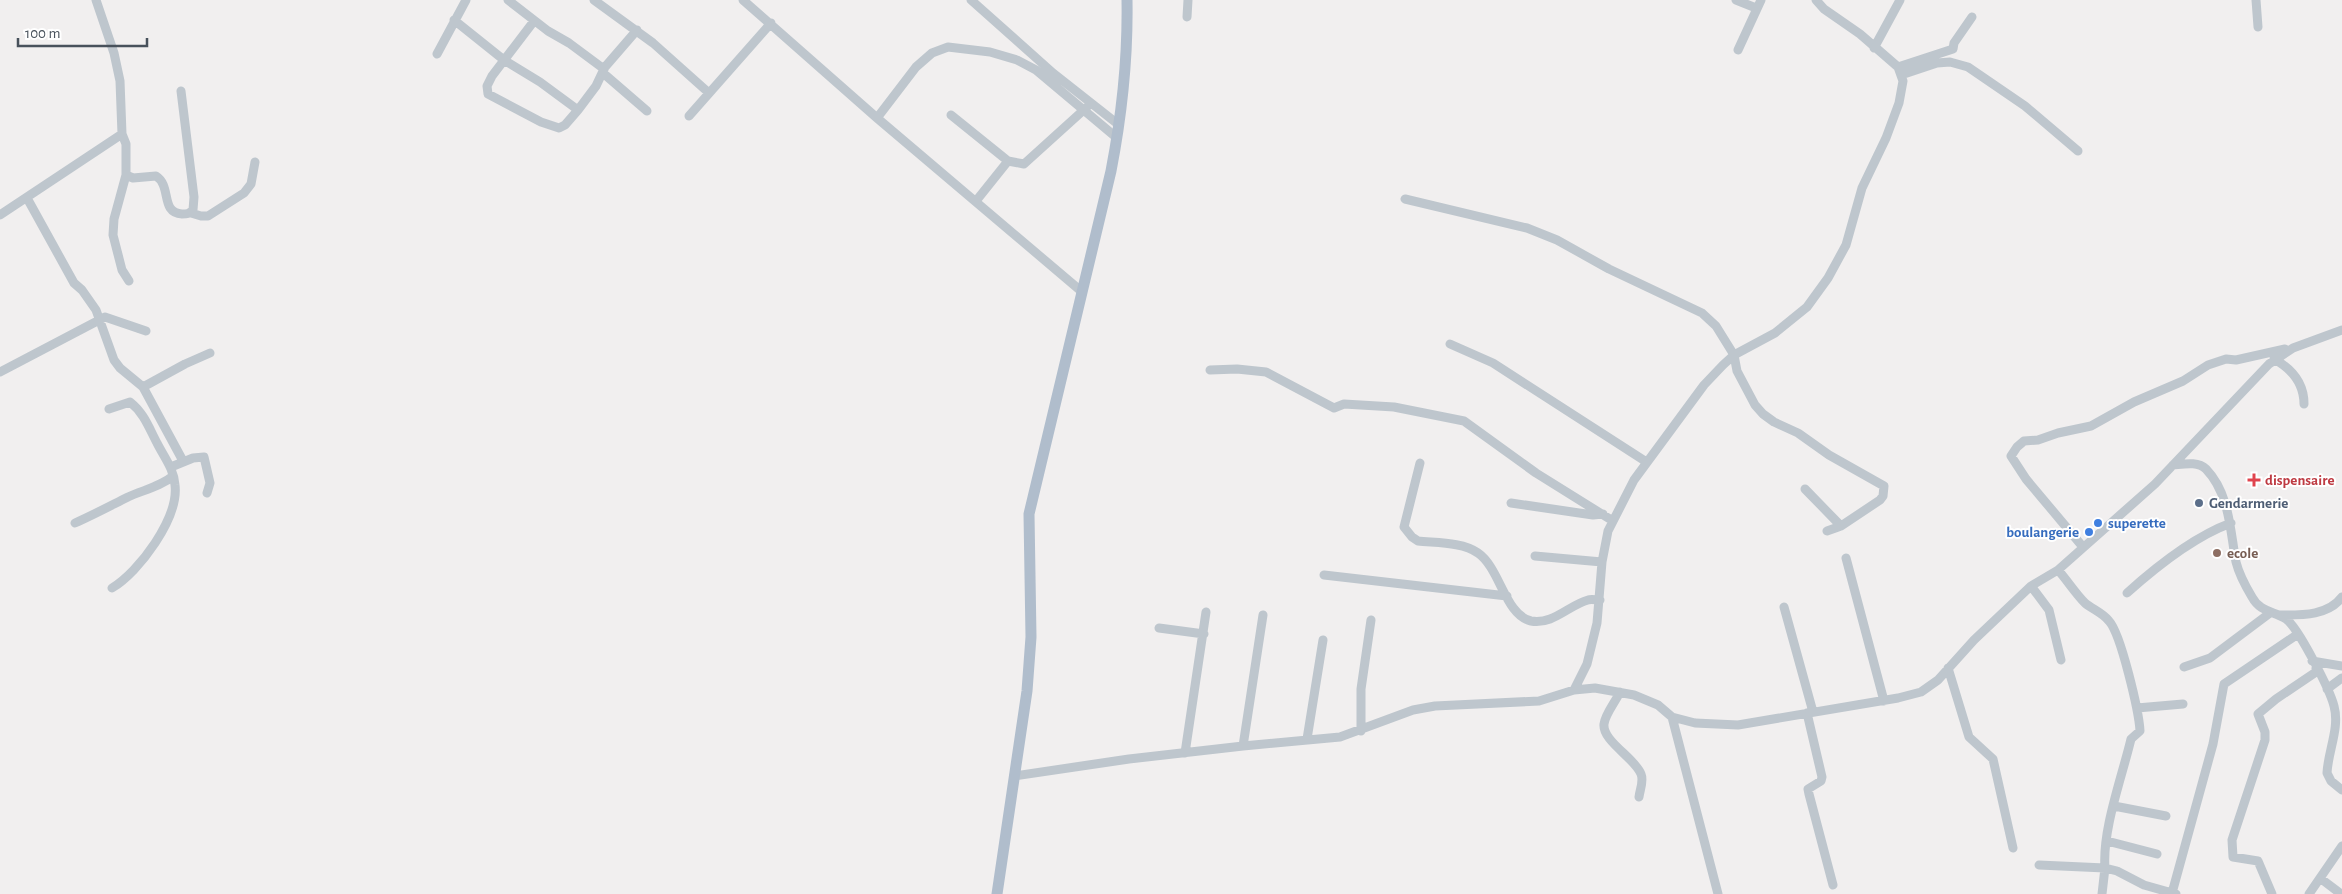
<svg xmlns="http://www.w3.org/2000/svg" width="2342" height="894" font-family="'Alegreya Sans',sans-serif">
<rect width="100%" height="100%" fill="#f1efef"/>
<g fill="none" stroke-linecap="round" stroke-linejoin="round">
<path stroke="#bec6cd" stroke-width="9" d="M96 0 114 53 120 81 122 134 126 144V175L114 219 113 235 122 270 129 281
M508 0 548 31 569 43 604 69
M594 0 653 43 709 93
M743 0 877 118 1081 291
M971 0 1053 73 1119 125
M1736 0 1756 8
M2256 0 2258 27
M1187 17 1188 0
M454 20 504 60 540 82 578 110
M534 21 492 76 487 86 488 94 541 122 559 128 565 125 578 110 596 86 605 67 637 30
M1874 48 1900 0
M1738 50 1761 0
M437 54 466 0
M1898 67 1953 49 1954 43 1972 17
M603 73 647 111
M1901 75 1937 63 1950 62 1968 67 2025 106 2078 151
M951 115 1008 161 1024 164 1087 107
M689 116 771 23
M877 118 916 67 932 53 948 47 990 52 1017 60 1036 70 1117 138
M126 175 133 178 156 176C172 186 160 213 182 214 187 214 189 214 193 210L194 197 181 91
M27 198 74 283 82 290 96 310 114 360 120 368 143 387 183 461
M1405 199 1527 228 1557 240 1609 269 1702 313 1716 326 1734 355 1737 371 1755 405 1763 414 1774 422 1798 433 1829 455 1884 486 1883 496 1880 500 1841 526 1827 531
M976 201 1008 161
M191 213 201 216H208L244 193 251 184 255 162
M0 215 122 134
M1450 344 1493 363 1645 461
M2274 359C2292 369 2304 383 2304 404
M1210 370 1237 369 1266 372 1334 408 1344 404 1394 407 1464 421 1536 473 1613 521
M0 372 105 317 146 331
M143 387 185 364 210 353
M109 409 130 402C144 413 149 428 157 443 164 457 174 469 175 485 179 518 139 572 112 588
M1420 463 1404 527 1412 537 1418 541C1436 543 1463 542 1478 553 1500 568 1505 615 1531 621 1553 625 1569 605 1588 600 1591 599 1596 600 1600 600
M2173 465C2184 464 2198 461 2206 469 2230 494 2230 531 2236 562 2239 574 2246 587 2252 597 2260 612 2273 611 2286 619 2298 627 2330 690 2334 706 2340 728 2328 751 2327 773L2331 781 2342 790
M171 467 193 458 204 457 210 483 207 493
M1805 489 1841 526
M1511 503 1593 515 1603 514
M75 523C93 515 110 506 128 497 143 490 160 487 173 476
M2083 547 2026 479 2011 456 2017 447 2024 441 2038 440 2058 433 2091 426 2134 402 2183 381 2208 365 2226 359 2236 360 2285 349
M1535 556 1602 562
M1846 558 1884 701
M2058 570C2067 580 2075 593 2085 603 2092 609 2103 613 2109 621 2121 634 2139 712 2140 731L2131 739C2122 777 2102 830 2105 868L2117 871 2144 885 2176 894
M1324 575 1507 596
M2031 586 2049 610 2061 660
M2127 593C2157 566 2193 537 2231 523
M1784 607 1813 712
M2280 615C2301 615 2328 616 2342 597
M1159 628 1204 634
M2312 661 2342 666
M2184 667 2210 658 2270 613
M1948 668 1969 737 1993 759 2013 848
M2327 689 2342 678
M1574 690 1587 664 1597 623 1602 562 1608 531 1634 480 1704 385 1723 365 1734 355 1775 333 1807 307 1828 278 1846 245 1862 188 1886 138 1899 103 1903 81 1898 67 1860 34 1824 9 1816 0
M1620 692C1616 701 1605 714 1604 724 1602 741 1635 758 1641 774 1644 781 1640 789 1639 797
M2137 708 2183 704
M1807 713 1822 777 1821 781 1808 789 1809 794 1833 885
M1672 717 1718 894
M1361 731V689L1371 620
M1307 739 1323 640
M1243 746 1263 615
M1185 753 1206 612
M1014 776 1129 759 1243 746 1340 737 1413 710 1435 706 1539 701 1574 690 1595 688 1634 695 1658 705 1672 717 1695 723 1738 725 1898 698 1921 692 1938 680 1974 640 2031 586 2058 570 2155 484 2269 364 2293 348 2342 330
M2114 806 2166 816
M2107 841 2157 854
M2039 865 2105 868 2102 894
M2320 878 2341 894
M2172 893 2213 744 2224 684 2298 634
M2272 894 2258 861 2233 857 2232 840 2265 740V732L2258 714 2276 699 2316 672V668
M2309 894 2342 846"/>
<path stroke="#b0bdcc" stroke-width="11" d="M997 894 1027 691 1031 637 1029 514 1111 171C1122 114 1128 58 1127 0"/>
</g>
<path fill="#e0444e" stroke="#fff" stroke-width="2" d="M2251.5 472.5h5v5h5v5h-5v5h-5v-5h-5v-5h5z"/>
<circle fill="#5c6f8a" stroke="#fff" stroke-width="2" cx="2199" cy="503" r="5"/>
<g fill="#3f7fe0" stroke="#fff" stroke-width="2">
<circle cx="2098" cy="523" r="5"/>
<circle cx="2089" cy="532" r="5"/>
</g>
<circle fill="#8d6e63" stroke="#fff" stroke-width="2" cx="2217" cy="553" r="5"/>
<g text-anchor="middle" stroke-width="4" stroke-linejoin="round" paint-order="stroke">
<g font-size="15" font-weight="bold" fill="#be3a42" stroke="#fff" text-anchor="start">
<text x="2265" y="485">dispensaire</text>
</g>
<g font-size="15" font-weight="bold" fill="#4e5e75" stroke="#fff" text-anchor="start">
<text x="2209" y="508">Gendarmerie</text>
</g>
<g font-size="15" font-weight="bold" fill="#366cbe" stroke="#fff" text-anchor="start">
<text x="2108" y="528">superette</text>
<text x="2079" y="537" text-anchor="end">boulangerie</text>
</g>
<g font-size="15" font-weight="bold" fill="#785e54" stroke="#fff" text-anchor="start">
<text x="2227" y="558">ecole</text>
</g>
</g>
<path d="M18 38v8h129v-8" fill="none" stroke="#48515b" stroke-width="2.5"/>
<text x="25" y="38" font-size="15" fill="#48515b" stroke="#ffffff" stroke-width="4" paint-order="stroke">100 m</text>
</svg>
